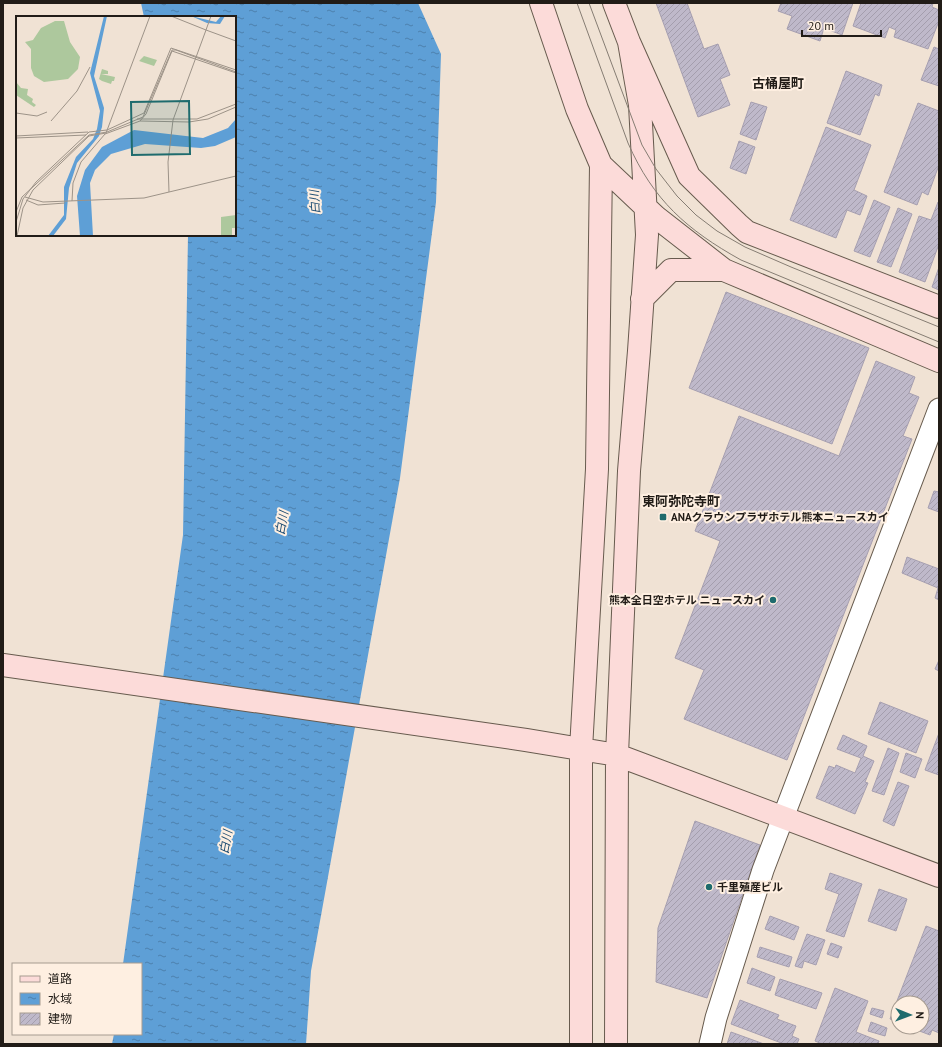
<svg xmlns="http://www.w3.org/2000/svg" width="942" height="1047" font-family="'PT Sans','Noto Sans JP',sans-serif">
<defs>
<pattern id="water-ripples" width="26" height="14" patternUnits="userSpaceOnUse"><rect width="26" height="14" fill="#5e9fd6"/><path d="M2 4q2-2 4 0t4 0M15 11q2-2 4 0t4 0" fill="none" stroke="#4d81ad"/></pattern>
<pattern id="building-hatch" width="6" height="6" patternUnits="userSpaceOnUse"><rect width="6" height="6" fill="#bfb9ca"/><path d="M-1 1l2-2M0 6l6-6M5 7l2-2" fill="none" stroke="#a49ead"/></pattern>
</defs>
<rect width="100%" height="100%" fill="#f0e2d4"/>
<path fill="url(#water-ripples)" d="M141 3H418L441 54 436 202 400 478 311 971 306 1044H112L114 1034H141V964H123L183 535 188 235H235V17H144Z"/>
<path fill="url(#building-hatch)" stroke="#a69fb0" d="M656 3H687L704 49 718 44 730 75 720 79 730 105 698 117Z
M781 3H853L842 35 824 28 820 41 787 29 792 16 778 11Z
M861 3H933L932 7 939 10V21L928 49 894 37 896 30 889 27 885 38 853 26Z
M934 47 939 49V86L921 80Z
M846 71 882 85 879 96 875 94 860 135 827 123Z
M751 102 767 107 756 140 740 134Z
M918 103 939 111V165L928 195 922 192 917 205 884 192Z
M826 127 871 145 854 190 867 196 860 215 847 210 836 238 790 220Z
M739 141 755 147 746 174 730 168Z
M874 200 890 207 870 257 854 251Z
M938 202H939V244L925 282 899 272 919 216 931 220Z
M898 208 912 214 891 267 877 262Z
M939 267V290L932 287Z
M726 292 869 348 832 444 689 388Z
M876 361 915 377 909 393 919 397 903 436 912 439 787 760 684 719 704 670 675 658 720 541 695 531 739 416 839 456Z
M934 491 939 492V512L928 508Z
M907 557 939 569V600L935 598 938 588 902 573Z
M939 660V671L935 669Z
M880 702 928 721 916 753 868 734Z
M939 733V775L925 770Z
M843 735 867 746 863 756 874 761 865 782 868 783 855 814 816 798 829 766 835 768 836 765 855 773 861 758 837 749Z
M888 748 899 753 884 795 872 791Z
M906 753 922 759 915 778 900 772Z
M898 782 909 786 894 826 883 821Z
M695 821 760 845 707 998 656 982 658 928Z
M830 873 862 884 844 937 826 931 839 894 825 889Z
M879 889 907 899 896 931 868 921Z
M770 916 799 927 794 940 765 929Z
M926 926 939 931V1033L932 1030 930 1035 909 1027H922V1003H898V1022L890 1019Z
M807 934 825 940 816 965 804 961 802 968 795 966Z
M831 943 842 947 838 958 827 954Z
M760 947 792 957 789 967 757 957Z
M752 968 775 977 770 991 747 983Z
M780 979 822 993 816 1009 775 995Z
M835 988 868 1001 856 1032 879 1041 878 1044H822L815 1041Z
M740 1000 779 1015 777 1019 796 1026 792 1036 799 1039 797 1044H784L731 1024Z
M872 1008 884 1011 882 1018 870 1014Z
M871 1022 887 1028 885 1036 868 1031Z
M731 1032 764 1044H727Z"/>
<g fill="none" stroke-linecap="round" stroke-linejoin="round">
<defs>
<path id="street" d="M710 1044 716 1018 763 870 939 409"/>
<path id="secondary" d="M541 3 577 109 601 165 656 217 724 270 939 361
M614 3 629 42 689 176 739 225 747 232 939 307
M642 299 671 270H724
M3 665 526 740 617 755 939 876
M581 1044V749L597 469 601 165
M616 1044 617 755 629 471 639 351 647 235 640 105 629 42"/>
</defs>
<use href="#street" stroke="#675b4e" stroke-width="23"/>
<use href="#secondary" stroke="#675b4e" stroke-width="24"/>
<use href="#street" stroke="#fff" stroke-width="21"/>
<use href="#secondary" stroke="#fcdbd9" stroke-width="22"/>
<path stroke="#867d73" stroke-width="1" d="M577 3 628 143C653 200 687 230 741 260L939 342
M589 3 642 145 656 169 677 196 696 215 717 231 745 247 791 267 939 327"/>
</g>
<g fill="#1e6b6d" stroke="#feefe1" stroke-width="1.5">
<rect x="659" y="513" width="8" height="8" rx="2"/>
<circle cx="773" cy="600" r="4"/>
<circle cx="709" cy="887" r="4"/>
</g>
<g text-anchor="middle" stroke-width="4" stroke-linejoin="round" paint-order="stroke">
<g font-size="11" font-weight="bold" fill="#211c17" stroke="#feefe1" text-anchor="start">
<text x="671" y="521">ANAクラウンプラザホテル熊本ニュースカイ</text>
<text x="765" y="604" text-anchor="end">熊本全日空ホテル ニュースカイ</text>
<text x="717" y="891">千里殖産ビル</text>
</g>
<g font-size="12" font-style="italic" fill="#1e4d73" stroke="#feefe1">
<text transform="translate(315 202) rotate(-94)" y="4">白川</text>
<text transform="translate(282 523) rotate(-80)" y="4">白川</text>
<text transform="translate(226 842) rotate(-80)" y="4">白川</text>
</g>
<g font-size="13" font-weight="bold" fill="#211c17" stroke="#feefe1">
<text x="778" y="88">古桶屋町</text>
<text x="681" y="506">東阿弥陀寺町</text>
</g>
</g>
<g transform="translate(16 16)">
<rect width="220" height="220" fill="#f0e2d4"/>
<path d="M39 5H48L54 26 64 41 62 53 52 63 28 66 18 60 15 52V33L9 26 17 24 25 12Z" fill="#adc89d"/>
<path d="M86 53 92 55V58H85L99 61 98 65H96L95 68 86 65 83 63ZM0 66 5 72 12 73 11 79 17 83 16 86 20 89 18 91 0 79Z" fill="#adc89d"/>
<path d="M128 40 141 44 138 50 123 45ZM220 199V212H216V220H205V201Z" fill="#adc89d"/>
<path d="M88 0H91L78 60 88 92 86 111 83 120 61 147 53 172 50 203 37 220H32L48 199V171L60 141 77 123 81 113 84 95 74 57ZM175 0 200 6 205 0H209L204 8 191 7ZM220 103V121L199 130 185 132 129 128 95 138 79 154 74 167 77 220H64L61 180 69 154 86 131 118 114 187 122 212 112Z" fill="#5e9fd6"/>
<path fill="none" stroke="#9d9388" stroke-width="1" d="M155 0 190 14 195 0M0 97 21 100 31 96M121 103H181L220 88M35 105 61 75 74 51M124 105 130 98 156 35 220 57M91 114 128 97 155 32 220 54M0 120 72 116M0 122 70 119M153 176 152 146 157 104 190 14 220 25M9 181 27 186 128 182 220 160M10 184 22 189 49 187M56 185 57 167 65 146 89 118 124 105 173 106 192 103 220 91M0 196 6 181 73 119 91 116 127 101 156 34H160L220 56M0 206 7 183 20 166 73 116 91 114M1 220 7 192 17 174 73 120 90 117 134 0"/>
<path fill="#1e6b6d" fill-opacity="0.15" stroke="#1e6b6d" stroke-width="2" d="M173 85 174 138 116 139 115 86Z"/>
<rect width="220" height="220" fill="none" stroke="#211c17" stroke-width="2"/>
</g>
<rect width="942" height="1047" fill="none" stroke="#211c17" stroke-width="8"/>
<rect x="12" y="963" width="130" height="72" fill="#feefe1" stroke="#a69b90"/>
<rect x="20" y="976" width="20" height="6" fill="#fcdbd9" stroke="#a69b90"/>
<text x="48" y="983" font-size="12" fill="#211c17">道路</text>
<rect x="20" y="993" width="20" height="12" fill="url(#water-ripples)" stroke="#a69b90"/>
<text x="48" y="1003" font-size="12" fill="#211c17">水域</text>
<rect x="20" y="1013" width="20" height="12" fill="url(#building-hatch)" stroke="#a69b90"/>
<text x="48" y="1023" font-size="12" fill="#211c17">建物</text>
<g transform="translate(910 1015) rotate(91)"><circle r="19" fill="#feefe1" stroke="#a69b90"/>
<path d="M0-3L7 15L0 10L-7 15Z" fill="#1e6b6d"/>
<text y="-6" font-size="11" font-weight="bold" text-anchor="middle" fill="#211c17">N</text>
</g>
<path d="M802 30v6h79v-6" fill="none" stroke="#211c17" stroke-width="2"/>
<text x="808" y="30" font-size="12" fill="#211c17" stroke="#feefe1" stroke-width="3" paint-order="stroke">20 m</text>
</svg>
